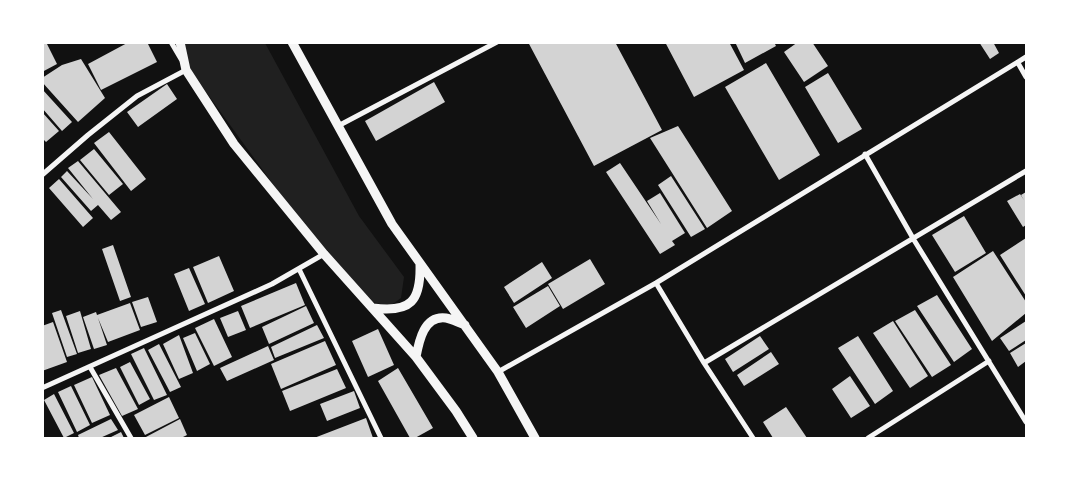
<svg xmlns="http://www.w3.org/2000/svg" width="1069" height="481" font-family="Cabin,sans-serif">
<rect width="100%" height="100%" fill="#111"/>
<path fill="#202020" d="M184 43H265L359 216 404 277 401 298 390 306 372 302 291 209 185 63Z"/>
<path fill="#d3d3d3" d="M42 42H46L57 64 42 72Z
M129 42H147L157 62 101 90 88 64Z
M528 42H615L662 130 594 166Z
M665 42H729L744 70 694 97Z
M735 42H774L776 46 745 63Z
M798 42H812L828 66 804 82 784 52Z
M979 42H993L999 53 990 59Z
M81 59 105 98 78 122 42 82V78L62 65Z
M766 63 820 155 779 180 725 87Z
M828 73 862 129 838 143 805 87Z
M434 82 445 102 376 141 365 121Z
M167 84 177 99 138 127 127 112Z
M42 89 72 122 62 131 42 108Z
M42 112 59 131 46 142 42 138Z
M678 126 732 211 707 228 650 138Z
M109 132 146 179 131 191 94 143Z
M94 149 123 184 109 195 80 160Z
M78 161 121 212 111 220 98 205 91 211 61 177 67 171 93 199 68 168Z
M620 163 661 224 647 201 660 193 685 233 672 241 675 245 660 254 606 172Z
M671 176 705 229 691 237 658 185Z
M59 179 93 218 83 227 49 188Z
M1026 192V225L1023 227 1007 201 1020 194 1024 200 1021 195Z
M964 216 986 253 955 272 932 235Z
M1026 238V296L1000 255Z
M113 245 131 297 120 301 102 249Z
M993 251 1026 302V313L992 341 953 277Z
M219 256 234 291 208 303 193 267Z
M590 259 605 284 563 309 548 284Z
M542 262 552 278 514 303 504 287Z
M189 268 205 304 189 311 174 274Z
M296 283 305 305 250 328 241 306Z
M548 286 560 306 526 328 513 307Z
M937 295 972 349 954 362 917 306Z
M148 297 157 322 141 327 132 302Z
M130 303 140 330 108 342 98 318 107 345 94 349 83 317 96 312 97 315Z
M306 306 314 323 269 344 262 327Z
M61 310 77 354 67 357 52 313Z
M915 310 951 365 932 377 895 321Z
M80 311 91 349 78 353 66 316Z
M238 311 246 330 228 337 220 318Z
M214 319 232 357 214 366 195 328Z
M893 321 928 376 910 388 873 333Z
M1026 321V340L1009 351 1000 338Z
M53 322 67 362 42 371V326Z
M317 325 324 338 275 358 271 347Z
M378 329 394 365 368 377 352 341Z
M195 333 210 364 197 371 183 338Z
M179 335 193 373 179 379 163 344Z
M760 336 769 349 733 372 725 359Z
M858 336 893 391 875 404 838 348Z
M325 341 336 365 281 389 271 364Z
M1026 343V361L1018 367 1010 353Z
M159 344 181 387 170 392 148 350Z
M268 346 274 360 227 381 220 368Z
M144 348 167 395 154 400 131 354Z
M771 352 779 364 744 386 737 375Z
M130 362 150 399 139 405 120 367Z
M116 368 138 409 122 416 99 375Z
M398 368 433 428 415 438H410L378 381Z
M337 369 346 388 290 411 282 391Z
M850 376 870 406 851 418 832 389Z
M92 377 110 415 92 423 74 385Z
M71 386 90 425 77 432 58 392Z
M354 391 360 408 327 421 320 404Z
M54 394 74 433 64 438 44 400Z
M169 397 179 418 145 435 134 415Z
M786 407 807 438H773L763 422Z
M366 418 373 438H314Z
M111 419 118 430 100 438H79L78 435Z
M180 419 187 435 181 438H144Z
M121 432 124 438H109Z"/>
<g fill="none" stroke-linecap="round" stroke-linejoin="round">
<path stroke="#f5f5f5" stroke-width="5" d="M171 42 181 59
M1018 63 1026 77
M338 126 497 42
M865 154 914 240 1026 422
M42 175 88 135 137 96 186 70
M299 269 381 438
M656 283 704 363 753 438
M704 363 1026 171
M90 367 131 438
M498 372 656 283 1026 57
M42 388 272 284 324 254
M868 438 989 361"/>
<path stroke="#f5f5f5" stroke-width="9" d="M180 42 186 70 234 144 324 254 416 357 456 411 473 438
M292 42 392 224 498 372 535 438
M373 308C411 313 421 301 420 264
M416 357C419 341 424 315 446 318 452 319 459 323 465 325"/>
</g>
<rect width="1069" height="481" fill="none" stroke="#ffffff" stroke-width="88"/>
</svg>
